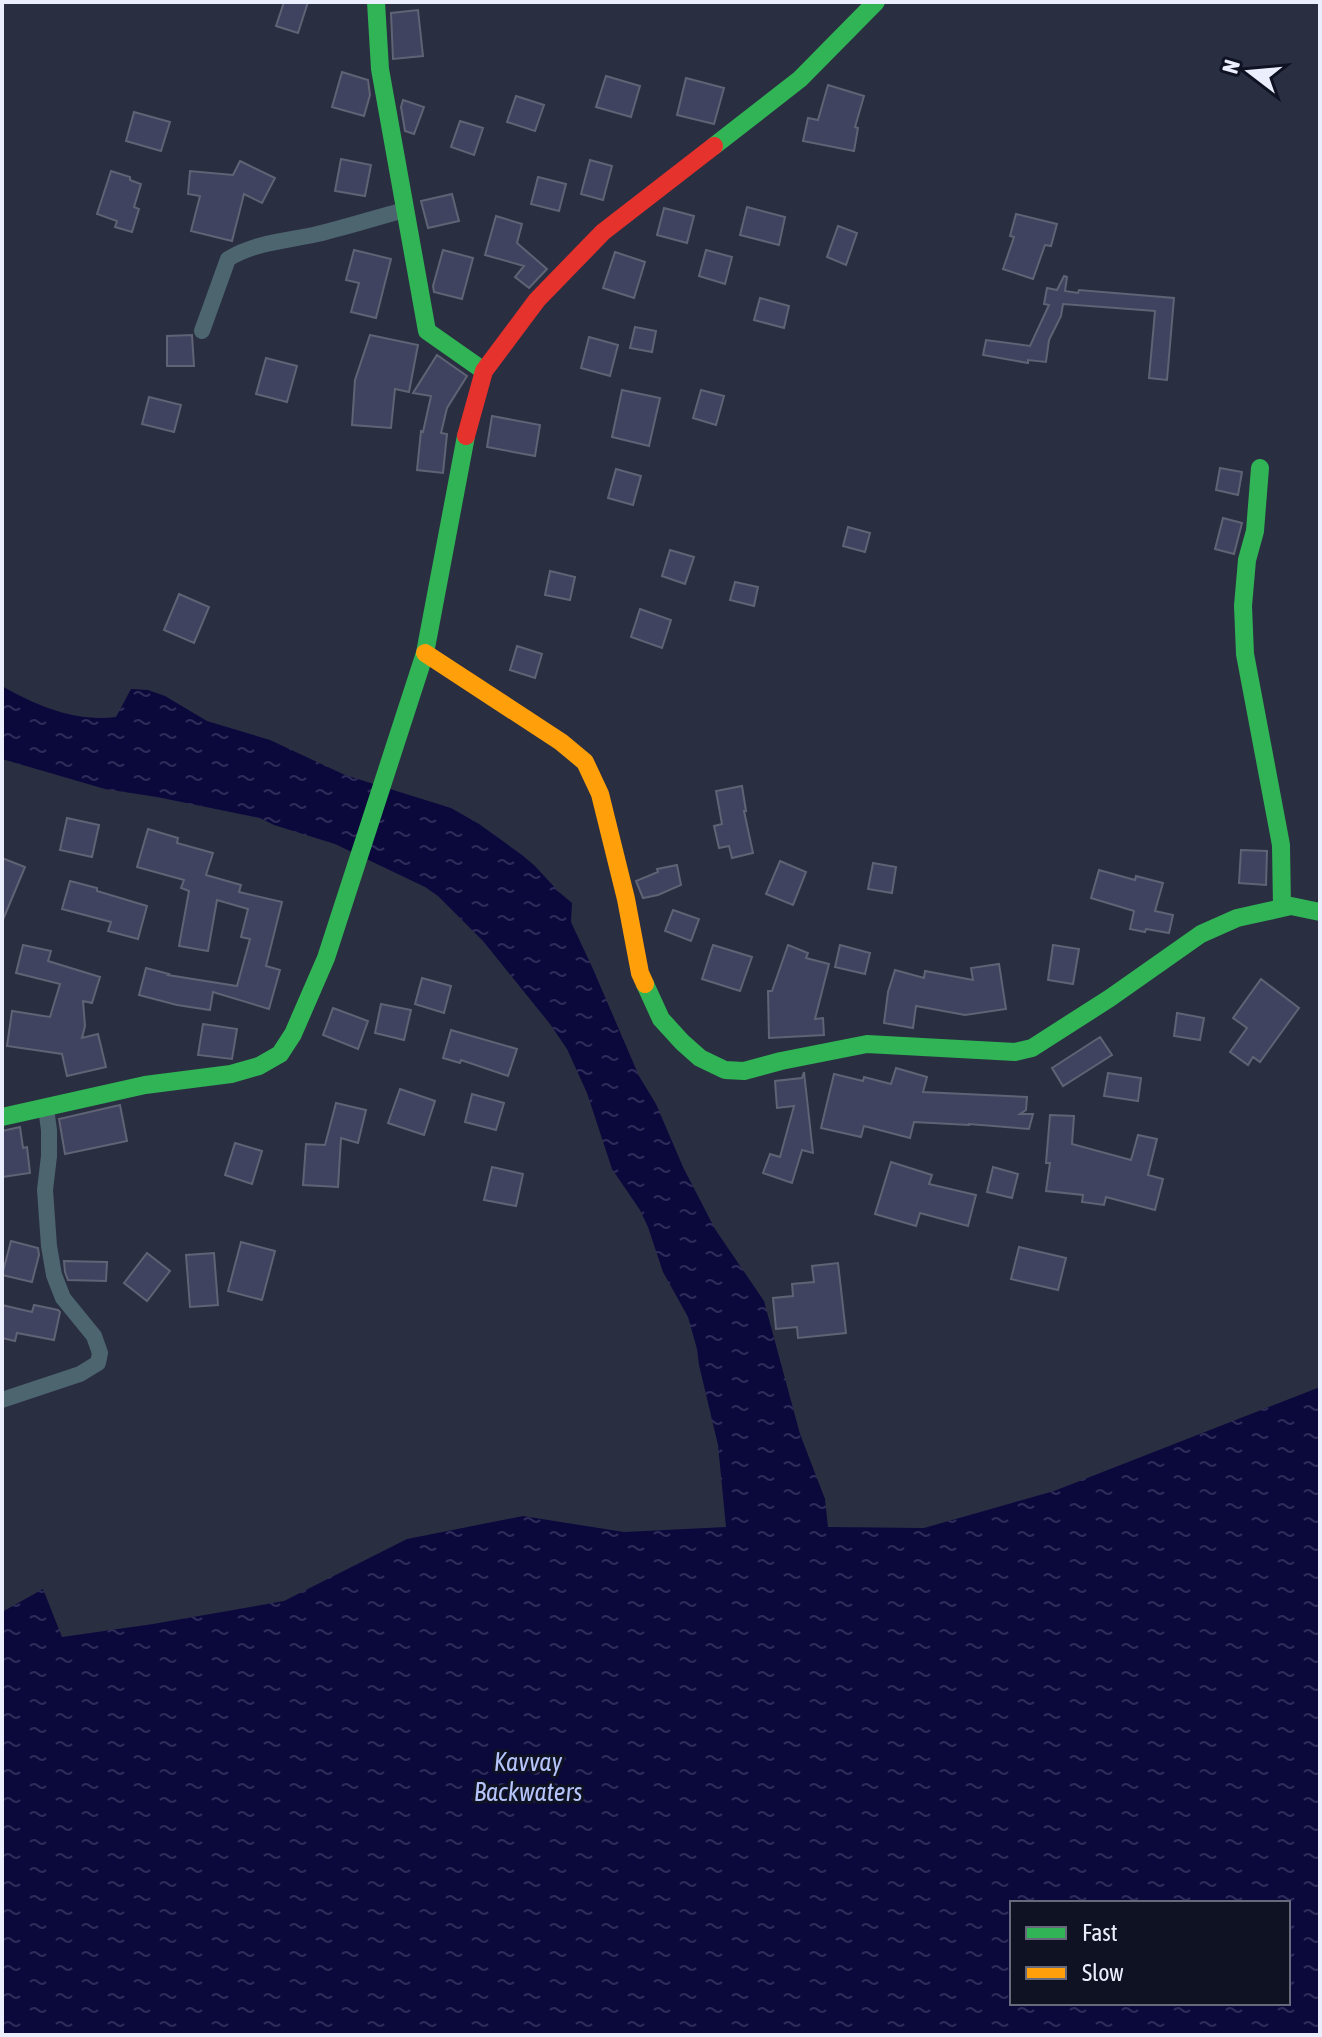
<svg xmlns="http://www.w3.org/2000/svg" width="1322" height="2037" font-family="'Asap Condensed',sans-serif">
<defs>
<pattern id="water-ripples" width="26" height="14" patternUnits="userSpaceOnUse" patternTransform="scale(2)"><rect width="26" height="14" fill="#0b083c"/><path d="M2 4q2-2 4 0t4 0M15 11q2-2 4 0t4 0" fill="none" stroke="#2f2c59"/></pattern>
</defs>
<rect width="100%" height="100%" fill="#2a2e41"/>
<path fill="url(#water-ripples)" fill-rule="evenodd" d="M2 686C37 706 75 722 116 717L131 689 148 690 165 696 207 721 270 740 345 775 451 808 479 824 522 855 535 866 559 892 572 903 571 922 593 969 639 1076 656 1104 683 1167 715 1229 764 1301 800 1434 825 1499 828 1527 924 1528 1054 1491 1320 1387V2035H2V1612L43 1589 62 1637 153 1624 284 1601 407 1539 523 1516 624 1532 726 1527 718 1445 699 1365 697 1349 688 1317 663 1272 648 1227 640 1210 612 1169 587 1093 567 1049 550 1024 483 941 438 896 425 887 335 844 274 825 260 818 157 797 105 789 2 759ZM1012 1903H1288V2003H1012Z"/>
<path fill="#404360" stroke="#5f6374" stroke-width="2" d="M284 2H308L298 33 276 26Z
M418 10 423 56 393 59 391 13Z
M342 72 368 80 370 95 364 116 332 107Z
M606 76 640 86 631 117 596 107Z
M686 78 724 88 714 124 677 115Z
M828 85 864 96 855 127 858 128 854 151 803 141 808 118 818 120Z
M516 96 544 105 535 131 507 122Z
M403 100 424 107 414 134 405 131 401 107Z
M134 112 170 122 161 151 126 141Z
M460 121 483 128 474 155 451 147Z
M341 159 371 165 365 196 335 191Z
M590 160 612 166 603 200 581 194Z
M240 161 275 178 262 203 244 194 232 241 191 231 200 196 188 194 190 171 233 175Z
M111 171 130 177V180L141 184 134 207 139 209 132 232 115 227 117 221 97 214Z
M538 177 566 184 559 211 531 204Z
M452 194 459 221 428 228 421 201Z
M747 207 785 217 779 245 740 235Z
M664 208 694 216 687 243 657 235Z
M1016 214 1057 224 1051 246 1045 245 1033 279 1003 269 1014 237 1010 236Z
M496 216 522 224 517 243 547 269 529 288 515 277 524 266 485 255Z
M838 226 857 233 846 265 827 257Z
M354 250 391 259 376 318 351 312 359 283 346 280Z
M443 250 473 258 462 299 434 292 433 286Z
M706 250 732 257 725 284 699 276Z
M615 252 645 262 634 298 603 288Z
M1064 276 1067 277 1065 291 1078 293 1079 290 1174 298 1167 380 1149 378 1155 311 1063 304 1061 316 1049 340 1046 362 1028 360V363L983 355 986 340 1030 346 1049 305 1044 304 1047 288 1057 290Z
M760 298 789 306 784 328 754 320Z
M635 327 656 331 652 352 630 348Z
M192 335 194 366H167V336Z
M370 335 418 345 409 392 395 389 391 428 352 425 355 380Z
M589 337 618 345 610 376 581 368Z
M437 355 467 376 447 408 441 433 447 434 443 473 417 470 421 431 423 432 431 396 413 393Z
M266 358 297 366 287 402 256 394Z
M622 390 660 398 649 446 612 437Z
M701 390 724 396 716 425 693 418Z
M149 397 181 405 174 432 142 424Z
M492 416 540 425 535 456 487 447Z
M1220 468 1242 472 1238 495 1216 490Z
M616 469 641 476 633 505 608 498Z
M1223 518 1242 523 1234 554 1215 549Z
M848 527 870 533 865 552 843 546Z
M670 550 694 557 685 584 662 576Z
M550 571 575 577 570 600 545 595Z
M735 582 758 587 754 606 730 600Z
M179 594 209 607 194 643 164 630Z
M640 609 671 620 662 648 631 637Z
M517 646 542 654 535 678 510 670Z
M742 786 746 811H744L753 853 732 858 729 846 719 848 714 826 722 824 716 791Z
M67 818 99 825 92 857 60 850Z
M148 829 178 838 177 843 213 853 206 875 241 885 239 892 282 902 266 966 280 970 269 1009 213 992 210 1010 177 1005 139 995 146 968 169 974 168 975 237 986 250 939 241 937 248 909 217 900 208 951 179 946 189 891 181 888 184 880 137 867Z
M1241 850 1267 851 1266 885 1239 883Z
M2 858 25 867 2 922Z
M780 861 806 872 793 905 766 894Z
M873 863 896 867 892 893 868 889Z
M677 865 681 885 658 895 643 898 636 881 658 872 657 869Z
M1099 870 1135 880 1136 876 1163 883 1155 911 1173 915 1169 933 1146 929 1145 932 1130 929 1134 911 1091 898Z
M70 881 97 888V891L147 906 138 939 108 931 111 922 62 909Z
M673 910 699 919 691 941 665 931Z
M23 945 51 951 48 961 100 977 92 1003 83 1001 85 1026 82 1038 98 1034 106 1067 67 1076 62 1054 7 1046 12 1011 50 1017 60 984 16 973Z
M713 945 752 957 740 991 702 979Z
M788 945 808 953 806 958 829 964 815 1019 823 1018 824 1035 769 1038 768 991H772Z
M840 945 870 953 865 974 835 967Z
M1053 945 1079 949 1073 984 1048 980Z
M999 964 1006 1009 965 1015 916 1006 913 1028 884 1023 888 992 895 970 924 978 925 971 973 980 971 968Z
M422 978 451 986 444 1013 415 1004Z
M1261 979 1299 1008 1260 1062 1253 1057 1248 1065 1230 1052 1247 1028 1233 1018Z
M381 1004 411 1010 404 1040 375 1033Z
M333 1008 368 1021 358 1049 323 1035Z
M1177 1013 1204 1018 1200 1040 1174 1036Z
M203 1024 237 1029 232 1059 198 1055Z
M451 1030 517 1049 508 1076 461 1060 460 1063 443 1058Z
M1100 1037 1112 1055 1063 1086 1052 1068Z
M896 1068 927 1077 923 1092 1027 1097 1026 1110 1020 1114H1033L1029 1129 969 1124V1125L914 1122 910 1138 864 1126 861 1137 821 1128 834 1074 863 1081 864 1077 891 1084Z
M804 1072 813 1153 802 1150 792 1183 763 1173 770 1154 780 1157 794 1106 777 1108 775 1081 802 1078Z
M1108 1073 1141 1078 1138 1101 1104 1096Z
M400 1089 435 1101 424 1135 388 1123Z
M472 1094 504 1103 496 1130 465 1122Z
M336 1103 366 1110 358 1143 341 1138 338 1187 303 1185 306 1144 325 1145Z
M120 1105 127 1141 65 1154 59 1119Z
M1050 1115 1074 1116 1072 1144 1131 1160 1138 1135 1157 1139 1148 1175 1163 1179 1155 1210 1106 1197 1104 1205 1082 1202 1083 1195 1046 1191 1050 1163H1046Z
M20 1127 23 1148 27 1147 30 1173 2 1177V1131Z
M235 1143 262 1151 252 1184 225 1175Z
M891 1162 932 1175 929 1184 976 1195 968 1226 920 1213 916 1226 875 1214Z
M492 1167 523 1174 516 1206 484 1200Z
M993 1167 1018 1174 1012 1198 987 1192Z
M11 1241 38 1248 39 1255 32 1282 2 1275Z
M241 1242 275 1251 262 1300 228 1291Z
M1019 1247 1066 1258 1058 1290 1011 1279Z
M147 1253 170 1271 147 1301 124 1283Z
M214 1253 218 1305 190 1307 186 1255Z
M64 1261 107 1262 106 1281 68 1280 65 1272Z
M838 1263 846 1333 798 1338 797 1327 776 1329 773 1298 793 1296 792 1284 814 1282 812 1266Z
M2 1305 32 1312 34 1305 58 1310 60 1312 54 1340 17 1333 15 1341 2 1338Z"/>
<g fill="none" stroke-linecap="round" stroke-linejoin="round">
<path stroke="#4c656e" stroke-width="16" d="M202 331 228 259C254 243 284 241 313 235 344 228 374 218 405 210
M2 1400 80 1374 98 1363 100 1353 94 1336 63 1298 54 1275 49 1246 45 1190 49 1156V1130L46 1108"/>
<path stroke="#30b455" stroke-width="18" d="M376 2 380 69 427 331 484 371
M714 146 800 79 876 2
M1260 468 1255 531 1247 560 1243 606 1245 654 1281 845 1282 908
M645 984 661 1019 682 1042 700 1058 725 1070 744 1071 781 1061 867 1044 1015 1052 1032 1048 1110 998 1201 934 1237 918 1291 906 1320 912
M2 1117 145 1085 231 1074 259 1066 280 1054 293 1034 326 958 425 653 466 436"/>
<path stroke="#ff9f0a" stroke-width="18" d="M425 653 561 742 585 762 600 794 626 899 640 973 645 984"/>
<path stroke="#e5322d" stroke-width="18" d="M466 436 484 371 537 300 603 232 714 146"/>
</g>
<g text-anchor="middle" stroke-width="6" stroke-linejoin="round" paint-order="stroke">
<g font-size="26" font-style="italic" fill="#b5c4fa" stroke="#0f1222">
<text x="528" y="1771">Kavvay<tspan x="528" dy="30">Backwaters</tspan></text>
</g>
</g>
<rect width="1322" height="2037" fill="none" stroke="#ebeffd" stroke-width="8"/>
<rect x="1010" y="1901" width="280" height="104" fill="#0f1222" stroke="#676a7a" stroke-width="2"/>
<rect x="1026" y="1927" width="40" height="12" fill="#30b455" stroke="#676a7a" stroke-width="2"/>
<text x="1082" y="1941" font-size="24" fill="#ebeffd">Fast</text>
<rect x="1026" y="1967" width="40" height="12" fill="#ff9f0a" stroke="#676a7a" stroke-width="2"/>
<text x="1082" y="1981" font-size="24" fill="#ebeffd">Slow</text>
<g transform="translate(1250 72) rotate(286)" stroke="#0f1222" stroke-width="6" paint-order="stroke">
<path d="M0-6L14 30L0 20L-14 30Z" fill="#ebeffd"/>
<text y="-12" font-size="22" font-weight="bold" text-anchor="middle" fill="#ebeffd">N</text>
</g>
</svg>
